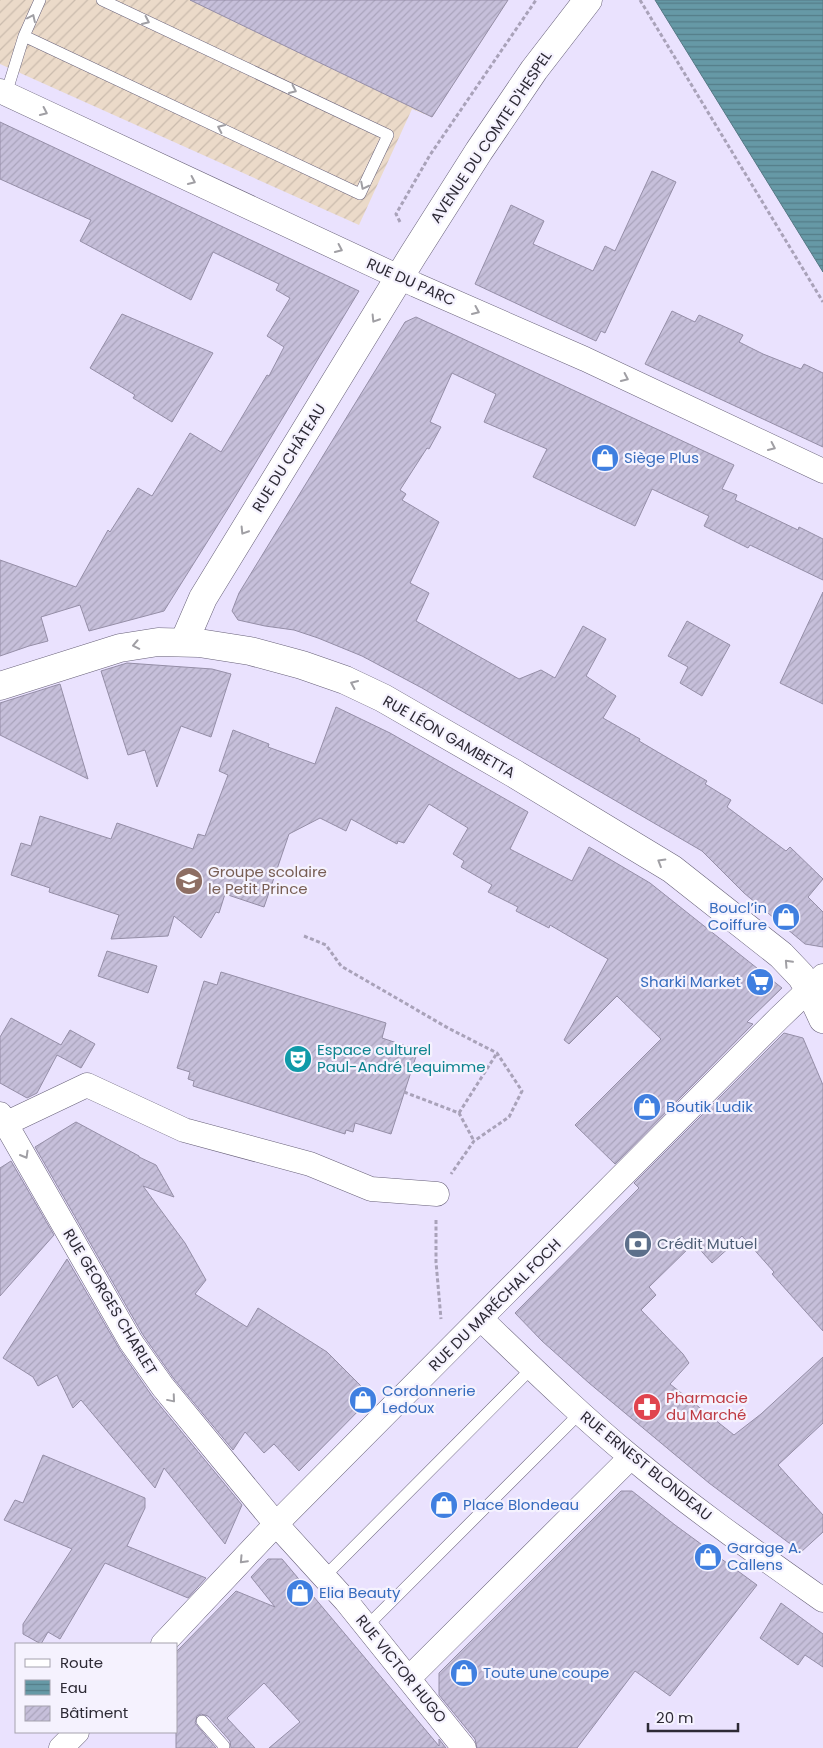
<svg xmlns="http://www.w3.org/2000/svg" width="823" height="1748" font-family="Poppins,sans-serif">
<defs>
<pattern id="industrial-furrows" width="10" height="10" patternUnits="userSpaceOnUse" patternTransform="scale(1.25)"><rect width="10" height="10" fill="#ebdac9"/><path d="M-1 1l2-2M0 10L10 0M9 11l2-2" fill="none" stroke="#cabbad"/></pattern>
<pattern id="water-rules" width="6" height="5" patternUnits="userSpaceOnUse" patternTransform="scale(1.25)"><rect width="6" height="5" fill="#6699a6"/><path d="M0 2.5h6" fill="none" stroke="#547d88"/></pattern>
<pattern id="building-hatch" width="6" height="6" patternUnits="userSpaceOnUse" patternTransform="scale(1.25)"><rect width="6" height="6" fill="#c6bfda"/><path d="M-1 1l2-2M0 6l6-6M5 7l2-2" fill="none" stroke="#aaa4bc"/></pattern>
</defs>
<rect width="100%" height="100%" fill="#eae2fe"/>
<path fill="url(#industrial-furrows)" d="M0 0H508L432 117 412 109 359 225 0 64Z"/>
<path fill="url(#water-rules)" stroke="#557884" d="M655 0H823V272Z"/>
<path fill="url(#building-hatch)" stroke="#958ea7" d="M190 0H508L432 117Z
M0 122 359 291 229 507 164 611 89 631 80 605 41 617 48 641 29 646 0 656V560L76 587 108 530 110 532 138 488 152 496 190 433 221 452 267 375 269 376 284 347 267 336 290 298 276 290 279 284 213 252 191 300 80 241 91 220 0 179Z
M652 171 676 182 605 333 601 331 596 341 475 284 511 205 544 221 533 244 593 271 605 246 615 251Z
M672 311 695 322 699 315 743 335 739 342 763 354 801 369 804 364 823 373V447L645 364Z
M122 314 213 353 172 422 133 398 135 395 90 368Z
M416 317 734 465 722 489 737 495 735 500 798 530 799 527 823 539V580L750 545 748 548 704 526 709 516 652 489 635 526 533 477 547 449 484 422 496 394 452 373 430 422 441 427 429 449 427 448 400 490 406 494 402 500 439 522 410 583 429 593 416 621 519 679 541 670 555 678 583 626 606 639 586 676 616 696 603 718 640 739 639 741 707 781 705 784 731 800 727 807 786 851 790 847 823 879 808 897 823 912V947L805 944 744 893 702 851 422 688 362 656 318 638 294 630 265 626 238 620 232 611 239 593 405 322Z
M823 592V704L780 683Z
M687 621 730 645 702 696 680 683 688 667 668 656Z
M127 663 212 669 231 674 211 737 181 726 157 787 145 750 128 755 101 671Z
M60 684 88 779 0 735V703Z
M336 707 390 733 528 812 510 849 572 881 589 847 650 883 782 988 747 1022 753 1024 615 1164 575 1125 661 1039 617 996 569 1044 564 1040 608 959 550 925 549 928 516 911 518 907 488 892 492 885 461 867 464 861 453 854 468 828 429 804 404 843 398 841 397 844 351 819 346 831 320 818 289 834 264 907 225 894 219 913 216 912 201 938 174 916 168 936 111 939 119 915 49 892 50 888 11 875 21 843 31 846 40 816 111 839 117 823 193 849 198 834 205 836 228 775 219 771 233 730 269 744 268 747 315 764Z
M107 951 157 966 148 993 98 976Z
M221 972 386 1023 382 1038 418 1050 391 1134 355 1123 353 1132 346 1130 345 1134 193 1086 194 1081 188 1079 190 1072 177 1068 204 981 217 985Z
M11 1018 61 1045 70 1030 95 1044 81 1068 57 1055 37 1093 27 1098 0 1083V1037Z
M784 1033 803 1038 823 1085V1331L772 1274 774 1272 742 1236 712 1263 694 1243 649 1287 656 1295 641 1310 683 1354 689 1363 670 1384 734 1435 761 1414 823 1357V1423L778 1465 823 1515V1532L801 1552 709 1483 589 1383 542 1341 515 1313 639 1188 634 1183Z
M76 1122 139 1156V1157L156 1165 174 1197 143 1186 185 1243 206 1280 195 1294 247 1327 258 1308 327 1352 372 1397 299 1471 274 1444 264 1453 245 1432 233 1450 174 1379 143 1335 35 1147Z
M11 1161 54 1235 0 1296V1168Z
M67 1259 120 1350 152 1396 242 1505 225 1544 164 1468 155 1488 81 1400 73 1408 57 1375 38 1386 33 1377 3 1358Z
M43 1455 145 1498V1508L127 1546 206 1578 188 1598 105 1563 60 1639 48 1632 41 1644 23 1634V1624L72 1549 4 1520 15 1500 23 1503Z
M621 1491H632L675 1525 757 1585 670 1696 635 1671 577 1748H477L475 1739 439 1695V1673Z
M268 1559H282L439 1746V1739L446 1748H269L300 1722 264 1683 227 1718 255 1748H231L230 1741 208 1716 201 1714 197 1716 195 1723 216 1748H176V1652L236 1591 275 1607 251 1577Z
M781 1603 823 1634V1667L805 1655 798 1665 760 1638Z"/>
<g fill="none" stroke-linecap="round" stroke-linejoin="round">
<defs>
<path id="lane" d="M24 36 360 194 388 135 102 0
M6 94 24 36 40 0
M324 1577 532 1368
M367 1626 580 1413
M202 1721 224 1746 223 1748"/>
<path id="street" d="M0 91 416 285 585 359 823 471
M0 1114 131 1342 163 1387 276 1524 346 1601 464 1748
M7 1123 87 1085 184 1130 310 1164 371 1189 437 1194
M481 1319C530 1366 579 1414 631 1457 692 1508 758 1554 823 1600
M163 1644 276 1524 779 1018 823 976
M409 1678 631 1457
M61 1748 77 1732"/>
<path id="secondary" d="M184 642 203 598 413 255 479 151 534 70 588 0
M0 686 120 648 158 642 199 643 250 651 302 665 345 680 383 698 515 774 672 869 781 955 801 976 809 989 823 1019"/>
</defs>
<use href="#lane" stroke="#676078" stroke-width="12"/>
<use href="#street" stroke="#676078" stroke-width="25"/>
<use href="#secondary" stroke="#676078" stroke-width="29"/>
<path stroke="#a9a2b9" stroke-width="3" stroke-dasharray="4 2.5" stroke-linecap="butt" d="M640 0 823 302
M400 222 396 214 430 155 536 0
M304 936 326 945 341 966 448 1028 497 1053 522 1091 509 1117 474 1141 451 1174
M404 1092 459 1113 474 1141
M459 1113 497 1053
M436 1220V1262L441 1319"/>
<use href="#lane" stroke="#fff" stroke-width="11"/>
<use href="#street" stroke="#fff" stroke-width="24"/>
<use href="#secondary" stroke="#fff" stroke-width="28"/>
</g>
<defs><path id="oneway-chevron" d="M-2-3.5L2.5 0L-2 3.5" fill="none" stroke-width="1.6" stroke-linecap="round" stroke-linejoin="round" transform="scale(1.25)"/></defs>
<g stroke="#a09fa4">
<use href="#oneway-chevron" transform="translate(32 18) rotate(-65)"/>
<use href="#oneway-chevron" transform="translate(146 21) rotate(25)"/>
<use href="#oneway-chevron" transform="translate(293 90) rotate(25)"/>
<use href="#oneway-chevron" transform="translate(44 112) rotate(25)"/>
<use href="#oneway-chevron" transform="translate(221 128) rotate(-155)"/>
<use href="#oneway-chevron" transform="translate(192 181) rotate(25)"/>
<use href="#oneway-chevron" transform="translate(364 186) rotate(117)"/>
<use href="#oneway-chevron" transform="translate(339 249) rotate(25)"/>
<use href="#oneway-chevron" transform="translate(476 311) rotate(24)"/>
<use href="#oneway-chevron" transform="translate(375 319) rotate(122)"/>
<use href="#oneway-chevron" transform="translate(625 378) rotate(25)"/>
<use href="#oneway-chevron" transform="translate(772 447) rotate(25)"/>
<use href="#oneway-chevron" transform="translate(244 531) rotate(122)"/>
<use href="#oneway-chevron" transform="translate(136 645) rotate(169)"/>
<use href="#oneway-chevron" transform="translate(354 684) rotate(-156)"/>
<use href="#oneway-chevron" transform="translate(661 862) rotate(-149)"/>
<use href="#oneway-chevron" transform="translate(788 963) rotate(-133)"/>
<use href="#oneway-chevron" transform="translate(25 1155) rotate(60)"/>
<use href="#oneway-chevron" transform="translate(172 1399) rotate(50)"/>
<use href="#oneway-chevron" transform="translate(243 1560) rotate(133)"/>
</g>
<defs>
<symbol id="shop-disc" viewBox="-11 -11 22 22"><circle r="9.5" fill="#3f7fe0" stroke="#f5f2fe"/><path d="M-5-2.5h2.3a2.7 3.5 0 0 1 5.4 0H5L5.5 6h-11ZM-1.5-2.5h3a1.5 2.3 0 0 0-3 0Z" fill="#fff"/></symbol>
<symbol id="school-disc" viewBox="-11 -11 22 22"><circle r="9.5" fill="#8d6e63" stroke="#f5f2fe"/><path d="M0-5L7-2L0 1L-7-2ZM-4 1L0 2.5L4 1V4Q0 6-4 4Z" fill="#fff"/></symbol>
<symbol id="supermarket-disc" viewBox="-11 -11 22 22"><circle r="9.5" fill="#3f7fe0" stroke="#f5f2fe"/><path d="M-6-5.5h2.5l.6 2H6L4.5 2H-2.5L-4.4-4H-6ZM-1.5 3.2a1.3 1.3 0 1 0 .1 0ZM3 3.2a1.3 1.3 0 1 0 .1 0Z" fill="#fff"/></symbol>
<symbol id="theatre-disc" viewBox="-11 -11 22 22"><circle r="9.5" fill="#0f9aa8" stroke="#f5f2fe"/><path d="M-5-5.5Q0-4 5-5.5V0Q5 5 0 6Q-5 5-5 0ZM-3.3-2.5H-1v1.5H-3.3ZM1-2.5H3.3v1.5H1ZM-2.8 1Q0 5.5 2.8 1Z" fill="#fff"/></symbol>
<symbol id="bank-disc" viewBox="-11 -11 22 22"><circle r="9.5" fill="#5c6f8a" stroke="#f5f2fe"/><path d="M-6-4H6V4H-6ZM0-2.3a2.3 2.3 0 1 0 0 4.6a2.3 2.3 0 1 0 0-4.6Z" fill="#fff"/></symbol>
<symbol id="pharmacy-disc" viewBox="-11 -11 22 22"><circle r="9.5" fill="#e0444e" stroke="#f5f2fe"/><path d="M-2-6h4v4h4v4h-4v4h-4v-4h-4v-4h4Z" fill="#fff"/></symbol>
</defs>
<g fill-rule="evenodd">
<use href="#shop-disc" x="589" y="442" width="32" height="32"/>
<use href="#school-disc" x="173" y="865" width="32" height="32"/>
<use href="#shop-disc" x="770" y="901" width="32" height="32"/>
<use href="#supermarket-disc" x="744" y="966" width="32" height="32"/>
<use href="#theatre-disc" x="282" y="1043" width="32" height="32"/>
<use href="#shop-disc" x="631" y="1091" width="32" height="32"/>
<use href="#bank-disc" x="622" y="1228" width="32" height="32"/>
<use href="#shop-disc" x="347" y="1384" width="32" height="32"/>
<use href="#pharmacy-disc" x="631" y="1391" width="32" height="32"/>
<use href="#shop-disc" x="428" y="1489" width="32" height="32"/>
<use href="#shop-disc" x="692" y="1541" width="32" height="32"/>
<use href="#shop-disc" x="284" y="1577" width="32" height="32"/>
<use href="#shop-disc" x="448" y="1657" width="32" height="32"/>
</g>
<g text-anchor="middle" stroke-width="4.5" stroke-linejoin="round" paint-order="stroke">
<g font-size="15" fill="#2d2a35" stroke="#f5f2fe">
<text transform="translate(491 137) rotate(-56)" y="5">AVENUE DU COMTE D'HESPEL</text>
<text transform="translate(411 282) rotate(24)" y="5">RUE DU PARC</text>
<text transform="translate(289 458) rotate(-58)" y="5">RUE DU CHÂTEAU</text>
<text transform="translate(449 737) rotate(30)" y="5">RUE LÉON GAMBETTA</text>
<text transform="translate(110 1302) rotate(59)" y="5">RUE GEORGES CHARLET</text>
<text transform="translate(495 1305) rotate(-45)" y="5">RUE DU MARÉCHAL FOCH</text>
<text transform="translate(646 1466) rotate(39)" y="5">RUE ERNEST BLONDEAU</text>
<text transform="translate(401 1669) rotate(51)" y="5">RUE VICTOR HUGO</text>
</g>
<g font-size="15" fill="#366cbe" stroke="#f5f2fe" text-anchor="start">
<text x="624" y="463">Siège Plus</text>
<text x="767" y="913" text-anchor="end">Boucl’in<tspan x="767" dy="17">Coiffure</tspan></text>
<text x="741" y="987" text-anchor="end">Sharki Market</text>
<text x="666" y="1112">Boutik Ludik</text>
<text x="382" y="1396">Cordonnerie<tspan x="382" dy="17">Ledoux</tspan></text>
<text x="463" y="1510">Place Blondeau</text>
<text x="727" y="1553">Garage A.<tspan x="727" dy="17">Callens</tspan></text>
<text x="319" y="1598">Elia Beauty</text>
<text x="483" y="1678">Toute une coupe</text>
</g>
<g font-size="15" fill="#785e54" stroke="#f5f2fe" text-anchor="start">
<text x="208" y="877">Groupe scolaire<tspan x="208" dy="17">le Petit Prince</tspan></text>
</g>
<g font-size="15" fill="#0d838f" stroke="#f5f2fe" text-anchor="start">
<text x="317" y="1055">Espace culturel<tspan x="317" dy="17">Paul-André Lequimme</tspan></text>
</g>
<g font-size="15" fill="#4e5e75" stroke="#f5f2fe" text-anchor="start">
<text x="657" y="1249">Crédit Mutuel</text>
</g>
<g font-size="15" fill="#be3a42" stroke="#f5f2fe" text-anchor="start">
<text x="666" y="1403">Pharmacie<tspan x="666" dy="17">du Marché</tspan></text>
</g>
</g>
<rect x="15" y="1643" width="162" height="90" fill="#f5f2fe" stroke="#a5a2ae"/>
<rect x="25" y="1659" width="25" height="8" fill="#ffffff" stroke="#a5a2ae"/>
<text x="60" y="1668" font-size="15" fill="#2d2a35">Route</text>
<rect x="25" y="1680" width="25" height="15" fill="url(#water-rules)" stroke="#a5a2ae"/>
<text x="60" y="1693" font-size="15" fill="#2d2a35">Eau</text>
<rect x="25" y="1706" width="25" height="15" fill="url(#building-hatch)" stroke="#a5a2ae"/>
<text x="60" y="1718" font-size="15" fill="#2d2a35">Bâtiment</text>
<path d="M648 1723v8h90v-8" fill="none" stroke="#2d2a35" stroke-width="2.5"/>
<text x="656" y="1723" font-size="15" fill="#2d2a35" stroke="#f5f2fe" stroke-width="4" paint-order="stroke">20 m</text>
</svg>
